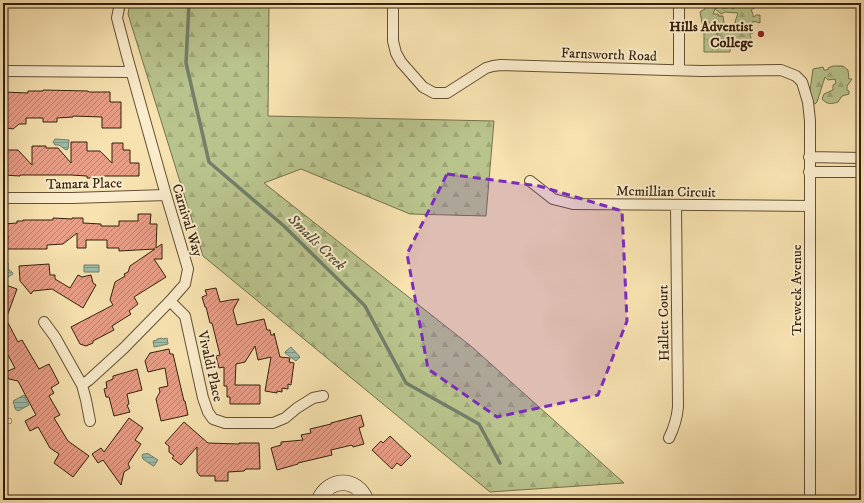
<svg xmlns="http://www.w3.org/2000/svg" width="864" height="503" font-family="'IM FELL DW Pica',serif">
<defs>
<pattern id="forest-firs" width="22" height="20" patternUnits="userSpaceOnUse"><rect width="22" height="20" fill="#b9c48d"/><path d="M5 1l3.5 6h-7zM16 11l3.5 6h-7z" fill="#a0a878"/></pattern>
<pattern id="park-crowns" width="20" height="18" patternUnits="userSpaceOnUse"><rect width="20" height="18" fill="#b9c48d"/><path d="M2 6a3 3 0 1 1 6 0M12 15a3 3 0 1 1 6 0" fill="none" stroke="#a0a878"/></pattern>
<pattern id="water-rules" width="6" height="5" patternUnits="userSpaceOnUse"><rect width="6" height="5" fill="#9dbeab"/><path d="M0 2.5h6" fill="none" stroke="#819a89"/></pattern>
<pattern id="building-hatch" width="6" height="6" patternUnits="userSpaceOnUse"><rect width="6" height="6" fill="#e99e88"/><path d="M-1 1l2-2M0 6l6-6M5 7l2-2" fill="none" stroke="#bd806d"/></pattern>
</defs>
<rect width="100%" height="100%" fill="#f7e2b0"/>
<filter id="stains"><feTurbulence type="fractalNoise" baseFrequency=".005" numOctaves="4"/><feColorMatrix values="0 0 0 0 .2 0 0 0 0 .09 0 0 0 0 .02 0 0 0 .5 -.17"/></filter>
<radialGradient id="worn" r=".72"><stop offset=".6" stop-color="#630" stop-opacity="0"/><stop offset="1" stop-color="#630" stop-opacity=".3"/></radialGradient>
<path fill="url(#forest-firs)" stroke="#76724c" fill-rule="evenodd" d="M130 3H269L268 116 494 121 486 216 410 214 301 169 264 183 472 347 624 483 490 492 203 256 128 14Z
M707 3H717L715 9 721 5 722 8 724 9 726 8 730 7 733 9 736 7H739L740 5 735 3H757L756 7 751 10 753 14V17L757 15H760V23L753 21V25L750 27 752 29 753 33 750 34 751 39 748 44 749 46C745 49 740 48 735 46L731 38 726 37 718 42 713 37 720 31 722 27 721 25 718 27 717 31H712L708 32 703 28 700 12 705 9V8ZM715 9 721 14 725 12 738 13 735 22 736 27 726 29 724 23 723 16H719L718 14H713Z
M833 66H843L848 70 849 79H852L847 86V90L849 91V94L842 96 838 102C831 104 828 105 822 99L824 94 833 90V85L836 83 835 79 828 80 825 77 817 102 815 104 811 103 809 98 813 69 823 67 824 70H828V68Z"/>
<path fill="url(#park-crowns)" stroke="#76724c" d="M704 29H713L720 39H731L730 52H704Z"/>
<path fill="url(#water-rules)" stroke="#737f6b" d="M55 139 69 140 68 149 66 150 59 145H55L53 142Z
M3 262 8 263V269L12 272 13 274 8 277 3 270Z
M84 265H99V272H84Z
M162 338 163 339 167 338 168 344 154 347 153 341 157 340V339Z
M291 347 300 357 296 361 285 353V352Z
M24 395 29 405 18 411 17 410H16L14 406H15L13 403 14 402 13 401Z
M147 453 158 460 154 466H153L143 459 142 456 143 454H146Z"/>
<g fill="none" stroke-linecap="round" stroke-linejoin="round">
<path stroke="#737f6b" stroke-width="3.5" d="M189 3 186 63 209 162 284 226 365 306 406 383 479 424 500 463"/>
</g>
<path fill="url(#building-hatch)" stroke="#33200a" d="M43 90 88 91 89 92H110V102H121V128H102V117L73 116V117L57 118V122H43V118H26V124H19L13 129 7 128V103H3V92L28 93V91H43Z
M71 142H87V151H100L112 163V143H123V150H130V163H139V176H100L98 178H87V176L71 175H20V176L3 175V150H18L32 165V146H46V148H58L71 163Z
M138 214H151L150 224H157L156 248 162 244V259H154L166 277 134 297 138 304 129 311 131 314 112 326 114 330 93 341V343L86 346 80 344 71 327 113 305 110 300 115 282 125 276 124 274 128 272 130 266 155 249 119 251V248H107V240H86V248H77V233L63 244 47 245V249H7L8 236H3V224L17 223V221H23V220H53V218L72 219V218H83V223L101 224V226H119V221H138Z
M49 264 50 275H55V279L70 288 78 275 82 277 91 275 93 283 96 285 83 308 52 289 33 291 31 294 20 281 19 266Z
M3 284 17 289 6 319 18 342 22 340 39 369 49 364 59 383 51 388 54 393 49 396 60 415 54 418 68 441 89 456 73 477 54 463 59 454 50 448 38 427 30 431 25 421 36 415 18 381 9 379 6 374 8 371 15 368 3 346Z
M216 288 220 302 230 300 239 299 233 310 237 325 264 319 267 330H270L271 335H274V333L280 357 290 358 289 362 294 363 291 385 288 384V389L282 388V392L277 391V393L265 391 271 357 258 360 255 346 245 362 236 364 235 385H260V404H230V397H227V386H224V367L219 368 216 356 220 355 212 323H210L206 307H205L202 297 207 295 205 290Z
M169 349 170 354H173L184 401H185L188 415 161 421 156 399 160 392 159 388 168 386 165 368 148 372 145 361 150 353Z
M137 369 142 390 127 394 129 404 127 405 130 412 114 416 109 397H106L104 389 107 388 106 382 113 379V376Z
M361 415 364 426 359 428 364 444 353 447 352 445 331 450 332 455 298 463V464L277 470 271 448 281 445V442L303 440 301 435 311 433 310 429 331 424V423Z
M129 418 143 428 135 440 141 444 128 464 130 468 124 472 121 485 103 460 98 463 92 454 101 448 104 452Z
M184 422 208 443 239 444V443H259L260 469H246L244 471 228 472V481H215V476H200L197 472V447L181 465 172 458 174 456 169 452V446L165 443Z
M390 436 411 456 401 466 397 463 392 469 372 450 381 441 383 443Z"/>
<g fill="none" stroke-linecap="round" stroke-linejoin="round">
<defs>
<path id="lane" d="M3 421H9"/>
<path id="street" d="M393 3V41L396 53 401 62 423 87 434 93H447L486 68 493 66 501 65 701 71 781 70 796 76 802 82 808 102 810 121V500
M679 70V3
M3 71 131 72
M809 157 861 158
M809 172H861
M530 181 553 199 573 204 810 206
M3 198H72L166 195
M170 301 185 316 203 398 208 412 213 419 225 423H273L285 418 297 408 313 398 323 396
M44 322 55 337 82 385 86 400 90 421
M82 385 89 380 124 348 170 301 185 284 188 269 166 195 127 56 117 18 120 3
M669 438C674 428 677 418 678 407L676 205"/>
<path id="secondary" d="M319 500C329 477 357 477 366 500"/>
</defs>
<use href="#lane" stroke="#645034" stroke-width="6"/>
<use href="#street" stroke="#645034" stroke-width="12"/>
<use href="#secondary" stroke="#33200a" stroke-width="16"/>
<use href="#lane" stroke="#faeccc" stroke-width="5"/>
<use href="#street" stroke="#faeccc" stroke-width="10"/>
<use href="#secondary" stroke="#faeccc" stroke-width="15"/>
</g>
<path fill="#7b2cbf" fill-opacity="0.2" stroke="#7b2cbf" stroke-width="3" stroke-dasharray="8 5" stroke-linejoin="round" d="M447 174 539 186 622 211 627 321 598 395 497 417 428 369 407 254Z"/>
<circle fill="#8f2418" stroke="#faeccc" stroke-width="1.5" cx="761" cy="34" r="4"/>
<g text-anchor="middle" stroke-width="4" stroke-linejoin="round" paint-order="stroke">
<g font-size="14" font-weight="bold" fill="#33200a" stroke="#faeccc" text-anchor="end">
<text x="753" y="31">Hills Adventist<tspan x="753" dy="16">College</tspan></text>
</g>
<g font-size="14" fill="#33200a" stroke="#faeccc">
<text transform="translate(609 54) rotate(2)" y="5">Farnsworth Road</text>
<text transform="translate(84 183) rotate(-1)" y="5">Tamara Place</text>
<text transform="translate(666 191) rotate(1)" y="5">Mcmillian Circuit</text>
<text transform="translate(188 220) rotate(73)" y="5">Carnival Way</text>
<text transform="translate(796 290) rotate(-90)" y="5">Treweek Avenue</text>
<text transform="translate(663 323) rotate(-91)" y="5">Hallett Court</text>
<text transform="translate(211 366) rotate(77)" y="5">Vivaldi Place</text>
</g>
<g font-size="15" font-style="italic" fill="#534f3a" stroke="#faeccc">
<text transform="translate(317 242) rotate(44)" y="5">Smalls Creek</text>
</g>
</g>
<rect width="864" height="503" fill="none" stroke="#f7e2b0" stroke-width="16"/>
<rect x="4" y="4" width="856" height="495" fill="none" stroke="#33200a" stroke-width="2"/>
<rect x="8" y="8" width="848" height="487" fill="none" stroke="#33200a"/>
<rect width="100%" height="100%" filter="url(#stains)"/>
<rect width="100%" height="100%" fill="url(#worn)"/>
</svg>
